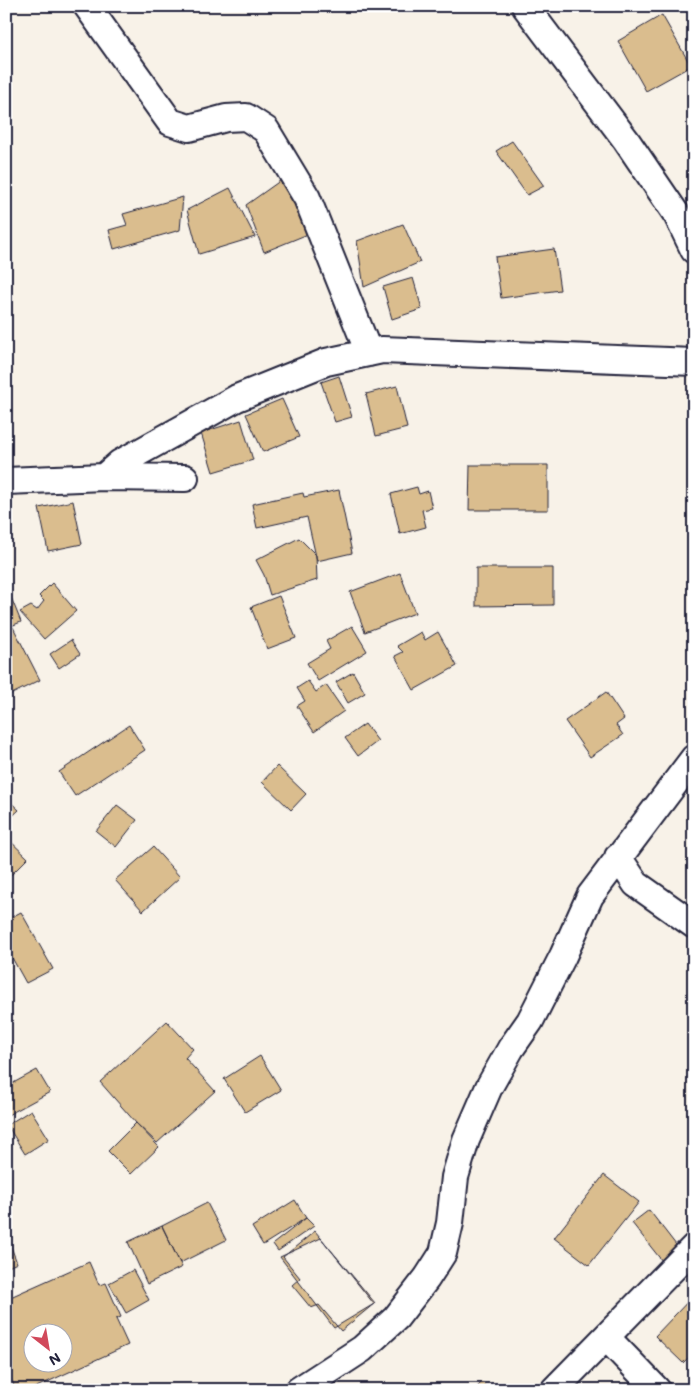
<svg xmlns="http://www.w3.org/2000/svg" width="700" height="1396" font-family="Mali,sans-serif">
<rect width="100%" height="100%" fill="#f8f2e8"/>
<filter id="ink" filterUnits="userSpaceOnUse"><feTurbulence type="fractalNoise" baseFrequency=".02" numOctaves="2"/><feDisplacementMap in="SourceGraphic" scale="10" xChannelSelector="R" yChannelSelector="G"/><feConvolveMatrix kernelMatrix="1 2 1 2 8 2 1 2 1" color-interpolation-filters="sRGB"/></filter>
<g filter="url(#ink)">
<path fill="#dabd8e" stroke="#22223b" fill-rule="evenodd" d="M662 15 691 66 646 91 618 41Z
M512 141 544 186 527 195 496 151Z
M284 178 308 234 264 252 246 205Z
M230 188 255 237 199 254 187 210Z
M183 197 180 230 114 249 109 230 127 225 123 214Z
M403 224 420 262 364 287 357 241Z
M554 249 560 290 501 298 495 257Z
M413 278 422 309 392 319 383 287Z
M339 376 352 417 335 422 321 382Z
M397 386 407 428 376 436 366 394Z
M282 399 299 437 263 452 246 414Z
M241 420 253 460 213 472 201 433Z
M470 465H548V510H469Z
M417 487 419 494 428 491 432 508 422 510 426 527 400 534 391 494Z
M339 490 352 553 317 561 307 517 257 528 252 504 303 493 304 497Z
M73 501 82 544 48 551 39 508Z
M299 538 316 555 317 580 270 595 264 575 256 560Z
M476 568H553V605L476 606Z
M400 573 415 613 365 632 350 592Z
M52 583 76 611 44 639 20 612 31 606 37 610 44 601 39 596Z
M6 585 21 622 6 628Z
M279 596 296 638 267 649 251 607Z
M352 626 367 651 318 681 307 663 330 649 326 641Z
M13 627 40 680 6 697V630Z
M421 632 425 640 438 632 457 666 414 690 395 656 403 652 397 646Z
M71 640 80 654 59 668 50 654Z
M353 672 365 693 348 703 336 682Z
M308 681 316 692 326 685 344 711 314 732 297 706 305 701 297 688Z
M606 692 624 719 616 725 623 735 590 757 565 721Z
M365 724 378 741 358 756 345 738Z
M129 725 145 750 75 796 59 772Z
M277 766 306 794 291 810 262 782Z
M6 798 19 810 6 822Z
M117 805 137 820 116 847 96 831Z
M6 837 28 858 6 880Z
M153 847 180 877 143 911 115 880Z
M21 912 53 969 26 983 6 947V932L10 930 6 920Z
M167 1021 193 1049 185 1058 215 1091 157 1143 136 1123 100 1082Z
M260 1056 281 1090 245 1112 224 1079Z
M37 1070 50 1092 6 1116V1087Z
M31 1110 49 1139 25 1154 7 1125Z
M136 1123 159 1147 131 1174 108 1151Z
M604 1175 639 1202 589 1265 554 1238Z
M295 1200 306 1218 263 1245 252 1227Z
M207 1203 226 1240 180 1263 162 1226Z
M649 1210 683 1254 666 1266 632 1223Z
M306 1218 314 1226 278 1251 273 1244Z
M162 1226 182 1267 147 1284 128 1242Z
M315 1231 375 1303 341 1331 319 1305 311 1308 292 1285 300 1278 283 1257Z
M6 1233 17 1263 6 1268Z
M321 1238 374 1304 334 1328 280 1257Z
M89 1262 99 1285 106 1283 121 1317 116 1319 128 1345 30 1390H16L6 1368V1299ZM32 1334H62V1364H32Z
M133 1270 149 1300 126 1313 109 1283Z
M694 1295V1352L683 1363 655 1336Z
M482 1382 490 1390H474Z"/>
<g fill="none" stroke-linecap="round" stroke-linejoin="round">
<defs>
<path id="street" d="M87 6 170 122 189 128 226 118 246 117 266 130 307 198 369 353
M525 6 626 140 677 215 694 250
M104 477 120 463 237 398 326 362 382 350 694 362
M6 481 104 477 185 478
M618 857 636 884 694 925
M606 1337 657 1390
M299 1390 362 1349 396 1318 427 1278 443 1253 450 1223 455 1177 466 1140 489 1087 511 1048 530 1021 563 956 590 896 694 758
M554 1390 694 1247"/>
</defs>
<use href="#street" stroke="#22223b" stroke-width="30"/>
<use href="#street" stroke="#fff" stroke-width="26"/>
</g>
</g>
<rect width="700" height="1396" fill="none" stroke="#fff" stroke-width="25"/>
<rect x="12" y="12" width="675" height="1371" fill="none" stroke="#22223b" stroke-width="2" filter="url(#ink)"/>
<g transform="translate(48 1348) rotate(149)"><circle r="24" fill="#ffffff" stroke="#a7a7b1"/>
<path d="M0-4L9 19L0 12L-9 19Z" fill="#d1495b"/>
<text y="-8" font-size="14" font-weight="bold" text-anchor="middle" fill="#22223b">N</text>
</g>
</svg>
